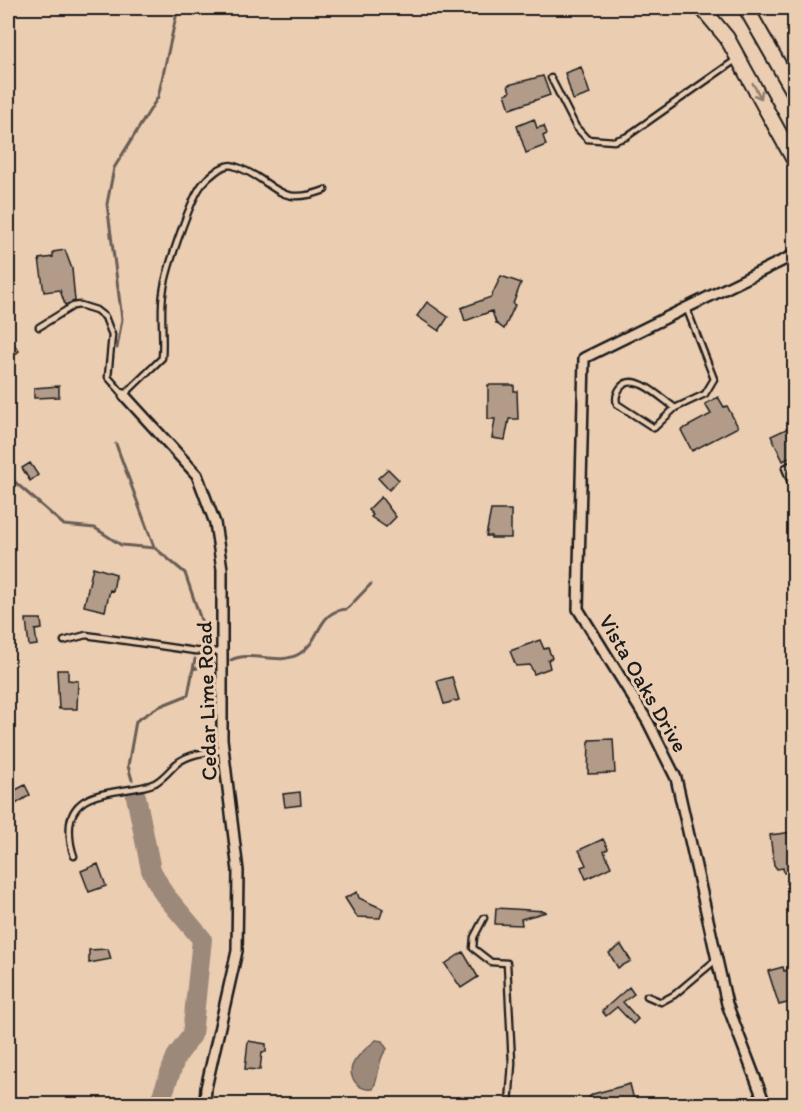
<svg xmlns="http://www.w3.org/2000/svg" width="802" height="1112" font-family="Itim,sans-serif">
<rect width="100%" height="100%" fill="#ebcdb2"/>
<filter id="ink" filterUnits="userSpaceOnUse"><feTurbulence type="fractalNoise" baseFrequency=".0167" numOctaves="2"/><feDisplacementMap in="SourceGraphic" scale="12" xChannelSelector="R" yChannelSelector="G"/><feConvolveMatrix kernelMatrix="1 2 1 2 8 2 1 2 1" color-interpolation-filters="sRGB"/></filter>
<g filter="url(#ink)">
<path fill="#9c8979" stroke="#695d54" stroke-width="1.5" d="M376 1040 382 1041 387 1049C377 1059 380 1076 373 1089 366 1090 361 1089 356 1083 341 1066 364 1051 376 1040Z"/>
<g fill="none" stroke-linecap="round" stroke-linejoin="round">
<path stroke="#695d54" stroke-width="3" d="M117 348 122 319 107 204 114 168 158 97 178 8
M116 444 154 547
M8 476 64 525 95 528 121 545 155 548 185 573 203 626 199 642
M231 660C252 650 278 666 299 654 322 641 316 611 347 609L371 584
M193 669 213 664
M132 780 128 766 136 721 158 707 188 695 195 659"/>
<path stroke="#9c8979" stroke-width="20" d="M136 796 151 870 164 894 202 939 192 1035 176 1057 159 1104"/>
</g>
<path fill="#b29c89" stroke="#1c1c1c" stroke-width="1.5" d="M581 67 590 94 573 100 565 73Z
M543 76 550 95 510 109 505 94 510 92 508 85Z
M534 119 537 128 544 126 547 134 543 136 546 145 526 153 517 126Z
M65 250 72 269 75 301 65 305 60 290 44 292 39 259 53 257V252Z
M501 276 521 283 513 304 515 305 504 329 496 323 492 311 465 321 461 308 491 297Z
M427 302 448 317 439 331 417 316Z
M8 336 19 351 8 360Z
M488 385H514V391H517L518 419H509L505 440 492 438 495 419H488Z
M59 386V397L34 398V388Z
M718 397 724 407 727 406 738 427 692 451 681 430 711 414 705 404Z
M795 425V455L783 461 771 436Z
M30 463 38 475 30 481 22 468Z
M388 469 399 480 389 490 378 478Z
M381 497 396 517 386 527 371 517 373 515 368 510Z
M491 510H511V538H491V536H486Z
M93 567 116 574 113 591 110 590 105 611 84 606Z
M26 619H41L42 629 35 630 37 645 29 646Z
M540 640 544 649 548 648 552 658 548 660 550 668 534 674 530 665 516 666 510 651Z
M57 670H68V680L78 681 77 709H59Z
M452 677 459 700 444 704 437 681Z
M613 739 615 773 588 774 589 740Z
M25 785 30 795 11 807 8 794Z
M300 792 301 805 285 807 283 794Z
M793 832 795 872 784 873 783 868 777 869 774 865 770 835Z
M603 839 608 849 604 851 611 867 586 879 581 867 586 865 579 850Z
M98 864 106 886 89 892 81 871Z
M357 892 359 898 383 909 380 918 357 917 345 898Z
M496 908 545 911 546 912 521 919 522 925 495 924Z
M621 945 631 961 618 968 609 953Z
M108 949 111 959 89 963V950Z
M463 952 478 977 461 988 445 964Z
M783 967 784 971 791 969 795 1001 779 1005 768 971Z
M629 987 634 994 623 1002 638 1019 633 1024 617 1007 606 1016 602 1011Z
M248 1041 266 1044V1052H262L260 1070 245 1069Z
M630 1084 635 1104H591L589 1097 593 1094Z"/>
<g fill="none" stroke-linecap="round" stroke-linejoin="round">
<defs>
<path id="service" d="M551 78 576 127 587 139 614 141 626 137 737 59
M39 327 73 306 80 305 96 310 105 317 112 335 108 377 124 395 162 358C164 337 160 315 163 294 165 273 189 203 201 186 207 178 224 162 234 166 276 179 275 209 325 190
M675 408C662 399 635 371 621 387 617 392 615 397 617 404L654 428 675 408 705 394 714 379 686 307
M794 463 785 468 794 490
M64 641 86 635 195 651 222 652
M74 856C70 845 69 835 70 824 75 785 129 795 155 783 164 778 169 771 176 764 189 753 208 752 224 750
M484 918 474 937 473 948 491 962 507 963 512 1063 509 1104
M647 996 661 1002 674 995 717 959"/>
<path id="minor" d="M124 395 197 475 215 523 222 569V739L238 871 237 951 206 1088 205 1104
M765 1104 727 1004 676 778 648 722 578 609 584 358 794 255"/>
<path id="secondary" d="M702 8 727 38 794 160
M746 8 794 92"/>
</defs>
<use href="#service" stroke="#1c1c1c" stroke-width="9"/>
<use href="#minor" stroke="#1c1c1c" stroke-width="14"/>
<use href="#secondary" stroke="#1c1c1c" stroke-width="18"/>
<use href="#service" stroke="#ebcdb2" stroke-width="4.5"/>
<use href="#minor" stroke="#ebcdb2" stroke-width="9"/>
<use href="#secondary" stroke="#ebcdb2" stroke-width="14"/>
</g>
<defs><path id="oneway-shaft" d="M-6 0H5M1.5-3L5.5 0L1.5 3" fill="none" stroke-width="1.6" stroke-linecap="round" stroke-linejoin="round" transform="scale(1.5)"/></defs>
<use stroke="#8e7d6e" href="#oneway-shaft" transform="translate(757 91) rotate(61)"/>
</g>
<g text-anchor="middle" stroke-width="6" stroke-linejoin="round" paint-order="stroke">
<g font-size="22" fill="#1c1c1c" stroke="#ebcdb2">
<text transform="translate(644 683) rotate(60)" y="8">Vista Oaks Drive</text>
<text transform="translate(206 701) rotate(-92)" y="8">Cedar Lime Road</text>
</g>
</g>
<rect width="802" height="1112" fill="none" stroke="#ebcdb2" stroke-width="30"/>
<rect x="15" y="15" width="772" height="1082" fill="none" stroke="#1c1c1c" stroke-width="2" filter="url(#ink)"/>
</svg>
